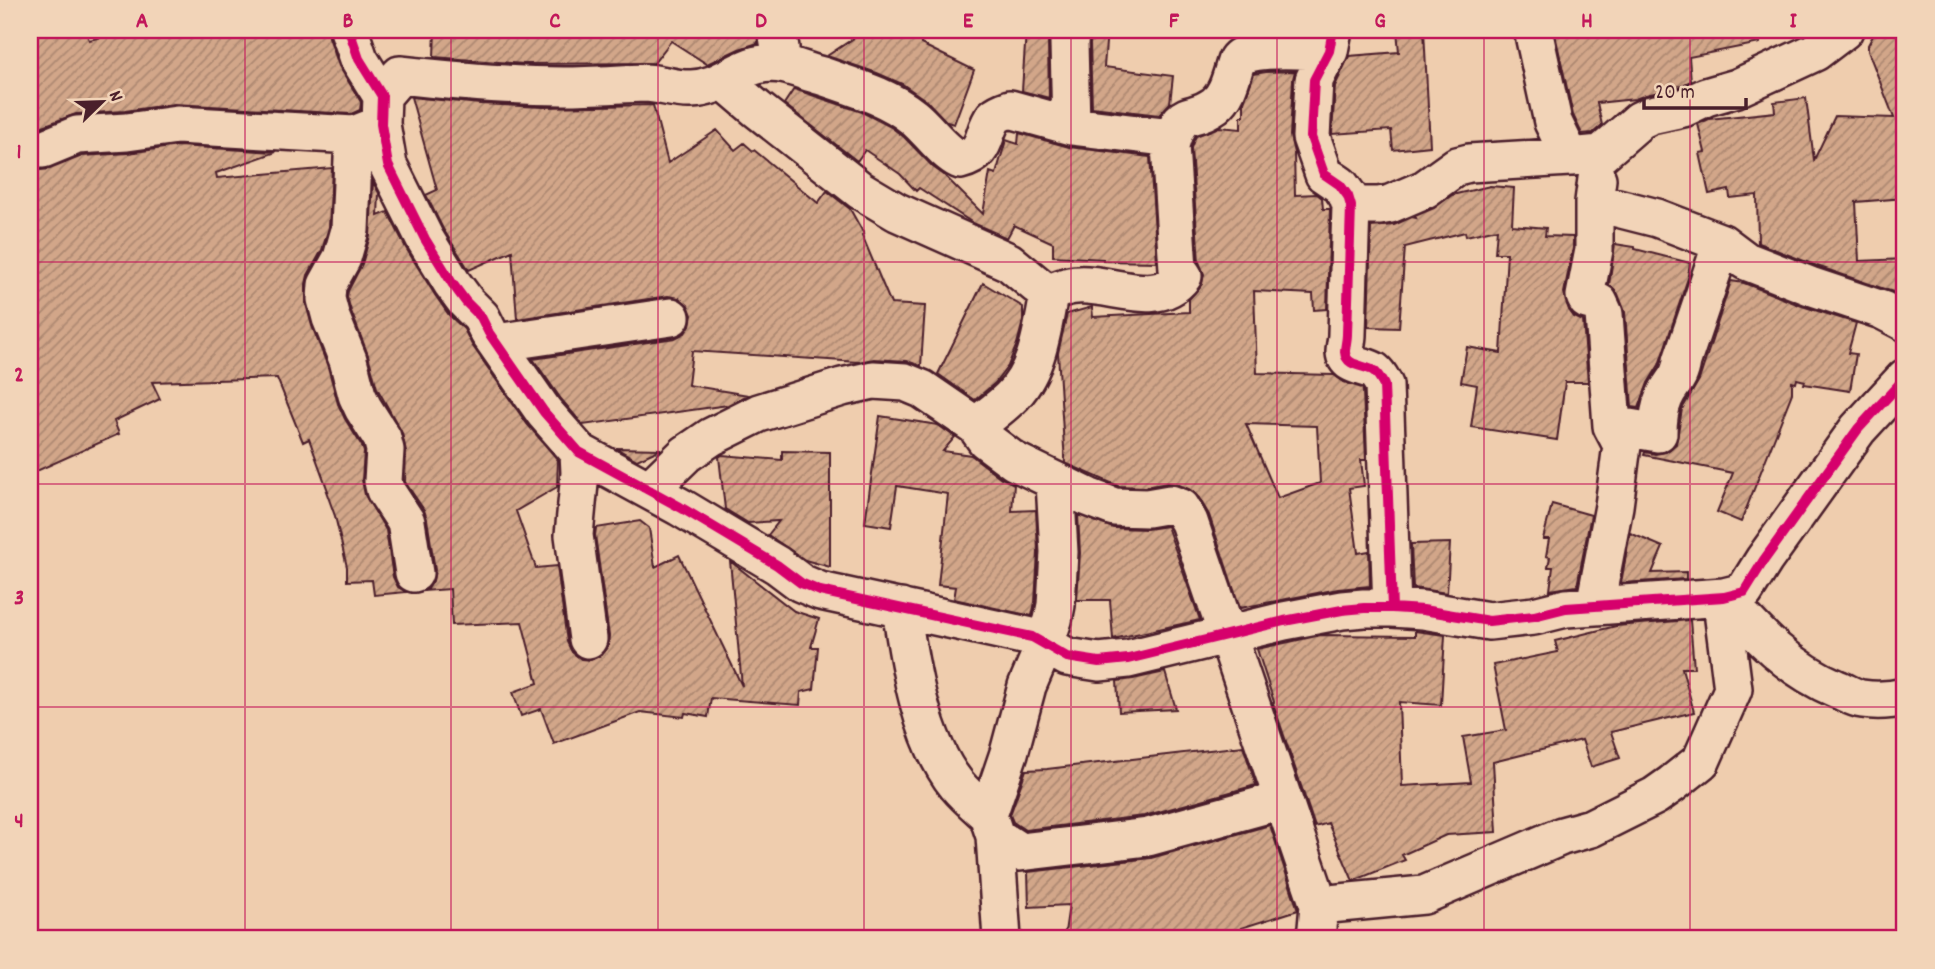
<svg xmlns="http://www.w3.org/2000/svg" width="1935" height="969" font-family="Dekko,sans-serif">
<defs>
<pattern id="building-hatch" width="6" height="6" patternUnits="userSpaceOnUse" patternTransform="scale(1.75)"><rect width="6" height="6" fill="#d2a689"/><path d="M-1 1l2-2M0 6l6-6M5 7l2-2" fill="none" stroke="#ac8770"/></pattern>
</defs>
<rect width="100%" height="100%" fill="#efcdae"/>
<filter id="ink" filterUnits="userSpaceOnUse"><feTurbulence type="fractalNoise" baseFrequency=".0143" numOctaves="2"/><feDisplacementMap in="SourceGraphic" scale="14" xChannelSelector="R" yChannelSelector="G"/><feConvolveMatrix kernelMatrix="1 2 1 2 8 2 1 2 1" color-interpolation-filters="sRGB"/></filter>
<g filter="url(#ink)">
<path fill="url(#building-hatch)" stroke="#4a1f2b" stroke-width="2" fill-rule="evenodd" d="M30 30H85L89 40 131 30H329V37L339 66 361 102 360 110 351 114 174 104 125 111 76 114 40 127H30Z
M435 30H518V33L564 30H757L758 43 739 49 707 64 671 41 654 63 524 64 434 57Z
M866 30H920L921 44 974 70 954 124 947 122 927 101 902 84 877 73 827 56Z
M1026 30H1050L1048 43 1049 98 1022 91Z
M1091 30H1107L1104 67 1173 76 1170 103 1159 115 1092 107 1090 44Z
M1397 30H1424L1430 146 1393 150 1391 130 1332 134 1335 86 1349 56 1399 52Z
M1554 30H1759L1760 43 1689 57 1691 81 1676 88 1646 95 1635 99 1597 103 1602 125 1593 133 1582 134 1573 115Z
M1876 30H1905V198L1856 202 1859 261 1904 259 1905 293H1896L1817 266 1758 243 1757 195 1730 198 1729 190 1709 194 1700 153 1705 152 1698 124 1709 119 1775 112 1774 102 1806 98 1814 160 1835 116 1894 118 1868 51V45Z
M1295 71 1293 79 1290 136 1294 153 1295 195 1317 194 1322 198 1323 209H1330L1327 309 1314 310 1313 294 1254 291 1257 373 1334 375 1344 382 1362 388 1363 391 1366 460H1361L1364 486 1349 488 1358 553 1369 551 1370 586 1338 589 1240 608 1209 515 1199 498 1189 489 1177 484 1167 483 1145 487 1118 486 1065 463 1058 353 1067 314 1092 307 1093 317 1189 312V299L1202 284 1204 274 1199 262 1191 148 1194 140 1196 136 1219 127 1241 129V116H1244V102L1254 74 1266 72ZM1246 424 1317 426 1320 483 1278 498Z
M794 89 862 112 891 127 904 137 933 167 944 175 983 214 990 172 996 174 1006 140 1018 144 1019 133 1069 147 1150 157 1157 262 1103 261V259L1053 256V243L1014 225 1007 238 973 223 919 188 916 191 900 174 865 150 857 161 784 104Z
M411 97 480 104 543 107 653 105 668 163 717 130 735 150 744 143 753 151 754 150 818 203 827 191 850 209 864 234 862 235 891 304 925 306 921 366 907 361 874 359 858 362 692 351 688 385 748 395 728 405 583 425 561 399 533 359 675 338 685 333 690 325 692 315 688 305 679 298 668 296 517 319 512 251 469 270 443 229 426 195 437 190Z
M178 146 276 152 216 173 217 178 332 168 329 227 322 250 308 275 306 284V304L312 326 328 367 338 404 345 419 362 446 364 452 362 480 365 495 386 530 393 577 398 587 406 592 374 595 372 580 347 581V567L335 516 326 491H328L309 439 303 442 277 378 152 382 160 399 114 421 119 434 30 474V168L41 170 50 169 82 156 128 153Z
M373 182 379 193 378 216 388 212 406 248 435 295 449 315 464 329 472 345 527 424 558 460 557 487 516 511 536 568 557 566 567 642 572 652 581 659 591 660 601 655 608 646 609 636 595 535 596 528 640 521 649 528 655 567 679 555 742 686 730 561 794 611 819 619 811 647H818L814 689 801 692 800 705 711 698 708 717 685 713 684 717 640 712 554 744 541 709 521 716 513 692 538 683 522 622 452 625 450 589 423 591 428 589 433 581 435 570 427 519 424 510 405 482 406 451 402 433 377 388 368 355 351 311 347 297 348 291 362 264 370 236Z
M1490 186 1514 188 1512 225 1546 228 1545 236 1573 237V248L1564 293 1569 310 1574 317 1583 321 1588 382H1565L1557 440 1471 427 1477 385 1461 382 1467 347 1501 353 1507 253H1495L1497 229 1466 236 1465 232 1405 247 1399 328 1368 327 1371 227 1394 225 1412 217 1416 218 1415 216 1434 208 1452 195Z
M1615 244 1635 247V249L1690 263 1688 275H1689L1659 365 1648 383 1639 408 1632 407 1625 312 1618 294 1609 285Z
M1731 281 1744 283 1802 306 1856 323 1848 353 1856 354 1850 391 1804 384 1805 381 1797 379 1796 383 1792 382V393L1741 522 1717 512 1733 473 1644 455 1645 452 1655 454 1666 452 1676 444 1682 409 1699 380Z
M983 283 1023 307V321L1017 344 1008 366 995 383 975 400 938 374Z
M880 416 938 425 955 437 943 451 971 455 1001 478 1014 484 1012 511 1036 510 1038 552 1035 602 1032 616 954 599 956 587 938 585 948 494 897 486 891 527 865 523Z
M616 448 661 449 637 460Z
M782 451 830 452V567L805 560 768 535 779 521 748 523 725 509 719 457 722 455 782 460Z
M1552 504 1591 515 1577 586 1550 590 1553 567H1548L1550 557 1546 556 1549 539H1543Z
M1078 515 1113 528 1147 529 1167 526 1200 620 1113 639 1110 600H1077L1080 553Z
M1630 533 1663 547 1652 573 1686 572V579L1621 583Z
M1450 543 1447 593 1413 588 1411 544Z
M1690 620 1694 668H1682L1694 712 1611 732 1620 758 1591 767 1582 740 1493 762 1497 832 1446 835 1402 855 1405 860 1353 881 1328 823 1315 827 1273 703 1274 702 1257 649 1321 635 1415 636V631L1445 635 1441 705 1399 702 1402 786 1471 782 1463 737 1506 730 1493 665 1558 652 1555 641 1616 626Z
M1165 672 1176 709 1119 712 1117 681 1133 679Z
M1243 746 1256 785 1144 816 1025 830 1013 822 1010 815 1026 770 1047 769Z
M1270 825 1298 910 1241 928 1244 939H1064L1069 905 1029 907 1028 872 1151 858Z"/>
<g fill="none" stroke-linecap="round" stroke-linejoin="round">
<defs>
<path id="minor" d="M349 30 359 59 382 96 381 124 388 165 425 239 452 283 466 302 481 317 489 333 544 412 579 452 680 507 777 565 801 583 820 591 1032 637 1067 657 1099 662 1128 659 1284 621 1342 610 1364 608H1392
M1333 30 1329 51 1314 80 1311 137 1324 174 1340 185 1348 196 1351 206 1347 334C1347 340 1345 347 1345 352 1346 367 1365 365 1374 371 1379 375 1381 380 1384 385L1392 608 1423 610 1489 621 1534 616 1566 608 1724 597 1744 592 1764 560 1858 429 1905 378
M1533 30 1553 122 1570 157 1601 154 1640 120 1651 115 1683 108 1706 97 1737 88 1815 52 1844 30
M773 63 780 48 777 30
M723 80 757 109 860 190 897 212 1009 262 1049 295
M382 96 400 75C455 81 509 86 564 86 591 86 617 84 644 83 660 83 675 90 691 89 728 88 746 55 786 65 798 68 810 73 822 76 853 87 887 96 913 117 929 130 942 151 960 160 989 153 981 133 994 117 998 113 1004 111 1010 109L1071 126 1172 138
M1071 126 1069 43 1071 30
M354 135 350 230 342 258 327 285 326 299 331 318 348 360 357 395 363 408 382 438 385 450 383 481 385 490 406 522 414 573
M30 147 43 149 77 135 127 132 177 125 354 135 377 126
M1597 179 1594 202V250L1585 296 1587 300 1599 303 1604 314 1612 426 1622 445
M1594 202 1657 218 1722 243 1746 261 1810 286 1882 310 1905 322
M1351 206H1379L1390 204 1425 189 1457 166 1469 163 1570 157
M496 343 671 317
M976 426C987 417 1000 408 1010 398 1038 372 1042 330 1049 295 1089 264 1150 318 1183 276L1178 269 1170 145C1182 104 1189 124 1215 105 1228 95 1231 77 1236 62 1242 44 1311 51 1329 51
M579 452 580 473 574 535 588 639
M1055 482 1059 552 1056 605 1053 620 1045 644 1027 686 1009 753 988 815 995 836 1020 852 1148 837 1282 800
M649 490 686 454 711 437 759 413 842 387 873 380 905 382 922 389 976 426 986 440 1014 461 1088 497 1114 507 1147 508 1170 504 1181 508 1189 522 1319 905 1316 939
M1724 597C1758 635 1789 669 1837 689 1845 692 1854 698 1862 699 1875 701 1892 700 1905 697
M1595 606 1614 506 1622 445 1629 428 1658 433C1658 421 1659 409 1664 398 1671 381 1679 382 1682 361L1722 243
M901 608C909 663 921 741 957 785 966 796 978 806 988 815
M995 836 1002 939
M1319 905 1424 895 1562 836 1591 828 1655 796 1672 784 1701 761 1733 689 1724 619V597"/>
</defs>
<use href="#minor" stroke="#4a1f2b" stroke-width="42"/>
<use href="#minor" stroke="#f2d4b8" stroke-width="37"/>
<defs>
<path id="cycleway" d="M349 30 359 59 382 96 381 124 388 165 425 239 452 283 466 302 481 317 489 333 544 412 579 452 680 507 777 565 801 583 820 591 1032 637 1067 657 1099 662 1128 659 1284 621 1342 610 1364 608H1392
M1333 30 1329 51 1314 80 1311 137 1324 174 1340 185 1348 196 1351 206 1347 334C1347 340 1345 347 1345 352 1346 367 1365 365 1374 371 1379 375 1381 380 1384 385L1392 608 1423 610 1489 621 1534 616 1566 608 1724 597 1744 592 1764 560 1858 429 1905 378"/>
</defs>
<use href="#cycleway" stroke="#f2d4b8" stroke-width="15"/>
<use href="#cycleway" stroke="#d6006c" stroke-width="10"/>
</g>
</g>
<path fill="none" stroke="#c2185b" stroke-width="2" stroke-opacity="0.55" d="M245 30V939M451 30V939M658 30V939M864 30V939M1071 30V939M1277 30V939M1484 30V939M1690 30V939M30 262H1905M30 484H1905M30 707H1905"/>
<rect width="1935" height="969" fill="none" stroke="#f2d4b8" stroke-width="77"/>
<g transform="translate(102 102) rotate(67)" stroke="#f2d4b8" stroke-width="5" paint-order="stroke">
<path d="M0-5L12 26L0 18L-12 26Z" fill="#4a1f2b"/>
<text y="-10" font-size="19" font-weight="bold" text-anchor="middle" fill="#4a1f2b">N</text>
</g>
<path d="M1644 98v10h102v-10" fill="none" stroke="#4a1f2b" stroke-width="3.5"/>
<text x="1655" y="98" font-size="21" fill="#4a1f2b" stroke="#f2d4b8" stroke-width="5" paint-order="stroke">20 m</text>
<rect x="38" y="38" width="1858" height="892" fill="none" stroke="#c2185b" stroke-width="2.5"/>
<g font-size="23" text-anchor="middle" font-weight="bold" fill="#c2185b">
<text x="142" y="27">A</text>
<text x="348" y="27">B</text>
<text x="555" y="27">C</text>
<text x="761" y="27">D</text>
<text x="968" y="27">E</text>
<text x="1174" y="27">F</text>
<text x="1380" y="27">G</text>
<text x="1587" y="27">H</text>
<text x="1793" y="27">I</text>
<text x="19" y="158">1</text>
<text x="19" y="381">2</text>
<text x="19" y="604">3</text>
<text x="19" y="827">4</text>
</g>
</svg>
